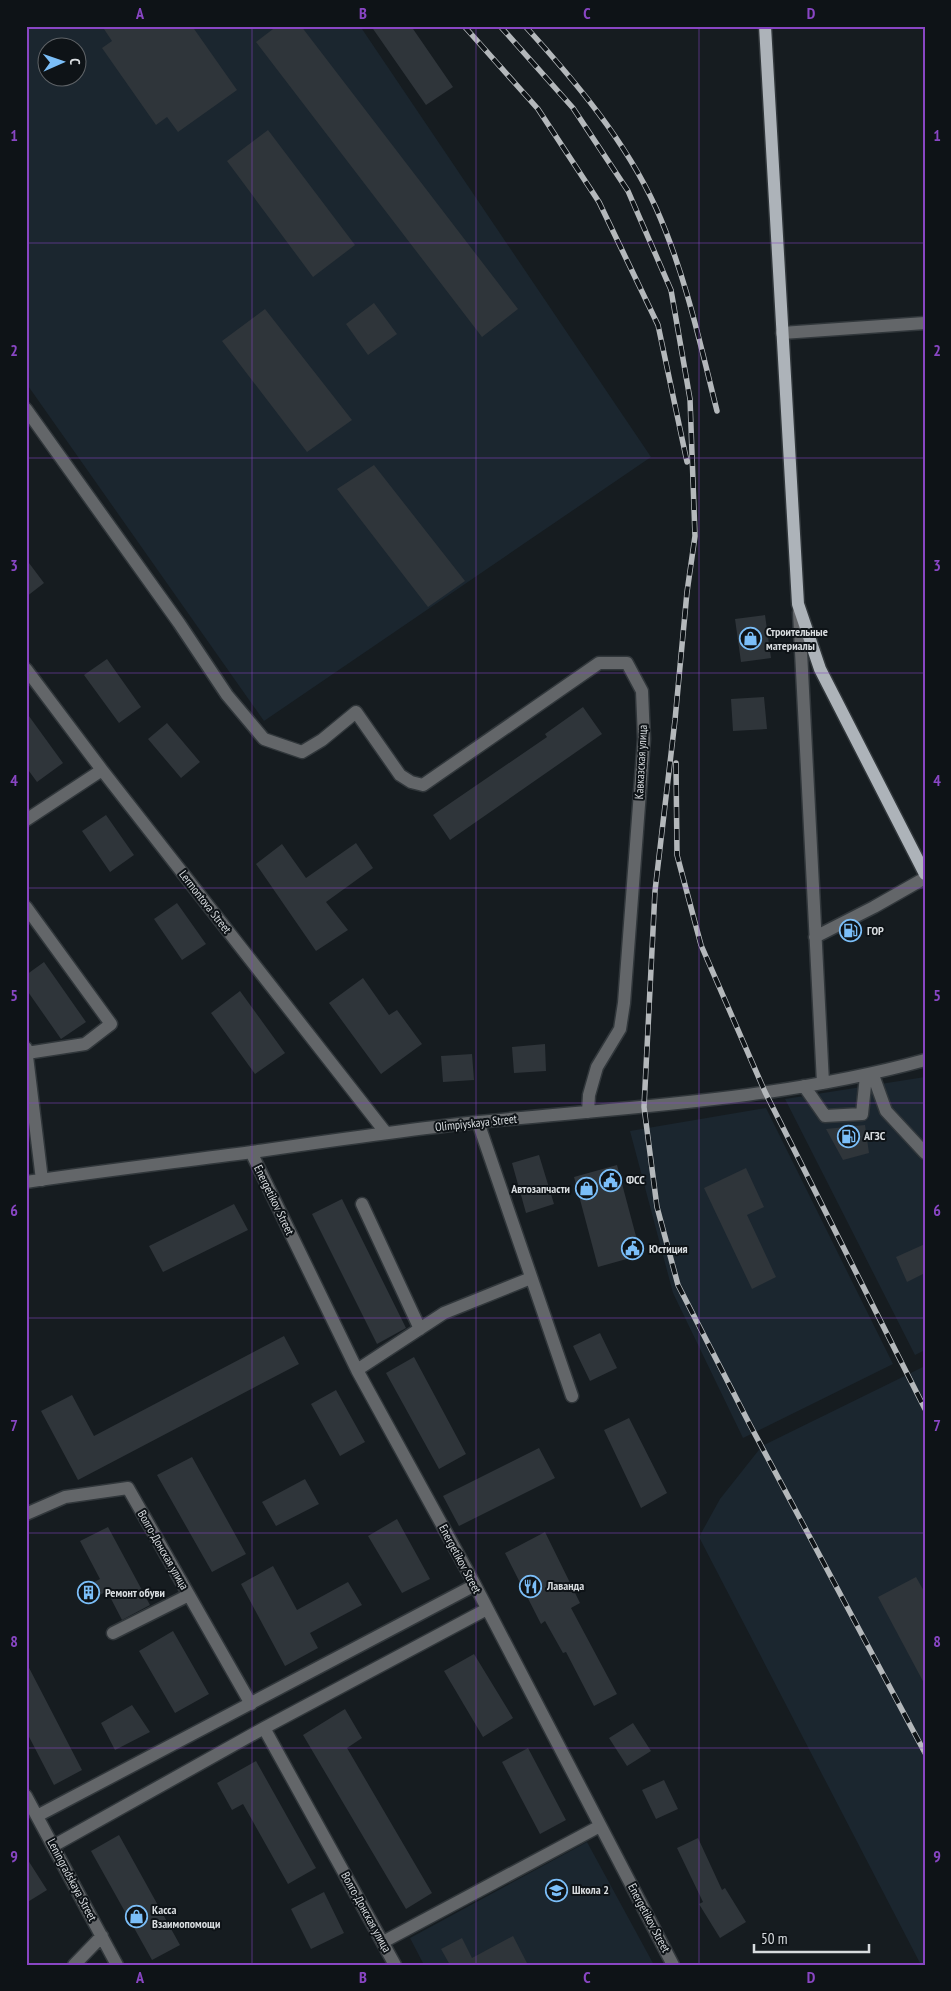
<svg xmlns="http://www.w3.org/2000/svg" width="951" height="1991" font-family="'PT Sans Narrow',sans-serif">
<rect width="100%" height="100%" fill="#161c20"/>
<path fill="#1b262f" fill-rule="evenodd" d="M26 26H360L651 457 264 721 26 383ZM48 48H78V78H48Z
M925 1077V1350L915 1355 785 1099Z
M766 1108 893 1364 743 1438 673 1293 630 1131Z
M925 1366V1965H921L699 1537 720 1499 762 1446Z
M587 1842 654 1965H424L410 1938Z"/>
<path fill="#2f353a" d="M102 26H192L237 90 178 132 167 117 156 125 102 48 112 41Z
M277 26H301L518 309 482 337 256 42Z
M371 26H411L453 87 426 105Z
M268 130 355 245 313 277 227 161Z
M374 303 397 334 368 355 346 324Z
M265 309 352 420 307 452 222 341Z
M374 465 465 581 428 607 337 489Z
M26 559 44 583 26 597Z
M765 615 771 658 741 662 735 619Z
M107 659 141 707 119 723 84 675Z
M764 697 767 729 733 731 731 699Z
M583 707 602 734 450 840 433 815 547 737 545 734Z
M26 712 63 763 37 782 26 767Z
M167 723 200 762 181 778 148 739Z
M106 815 134 855 110 872 82 831Z
M356 843 373 868 326 902 348 930 316 951 256 864 282 844 306 878Z
M177 903 206 944 182 960 154 919Z
M44 962 86 1022 61 1039 26 989V975Z
M363 978 389 1015 397 1010 422 1044 381 1074 329 1003Z
M240 991 285 1053 255 1074 211 1013Z
M545 1044 546 1071 514 1073 512 1047Z
M472 1054 474 1080 443 1082 441 1056Z
M865 1125 869 1153 843 1160 826 1129Z
M539 1155 554 1204 526 1213 512 1163Z
M617 1165 641 1255 598 1267 574 1177Z
M746 1168 764 1207 747 1215 776 1277 752 1289 704 1188Z
M342 1199 406 1328 377 1344 312 1214Z
M234 1204 248 1230 163 1272 149 1246Z
M925 1244V1273L907 1282 896 1257Z
M600 1333 617 1368 590 1381 573 1346Z
M284 1336 299 1364 78 1480 41 1411 72 1395 94 1436Z
M414 1357 466 1454 439 1469 386 1373Z
M336 1390 365 1442 340 1456 311 1404Z
M629 1418 667 1493 641 1508 604 1430Z
M539 1448 555 1478 459 1526 443 1496Z
M192 1457 246 1554 212 1572 157 1475Z
M305 1479 319 1504 276 1526 262 1502Z
M397 1519 430 1579 402 1593 368 1536Z
M108 1527 150 1605 122 1620 107 1591 87 1602 81 1589 100 1579 80 1541Z
M545 1532 580 1603 571 1608 617 1694 594 1706 566 1652 563 1653 545 1621 541 1624 505 1553Z
M273 1566 297 1610 348 1582 362 1605 310 1633 318 1648 285 1666 241 1584Z
M916 1577 925 1593V1685L878 1597Z
M173 1631 209 1694 175 1713 139 1651Z
M474 1654 513 1718 483 1737 444 1671Z
M26 1662 82 1770 54 1785 26 1731Z
M132 1705 150 1732 115 1750 101 1723Z
M345 1709 362 1738 347 1748 432 1893 406 1909 303 1735Z
M633 1723 651 1751 627 1766 609 1738Z
M528 1748 566 1820 540 1834 502 1762Z
M256 1761 316 1868 288 1884 243 1804 232 1810 217 1783Z
M664 1780 678 1809 656 1819 642 1790Z
M119 1835 180 1945 152 1960 91 1851Z
M698 1838 722 1890 725 1888 746 1922 720 1938 699 1904 703 1902 677 1848Z
M26 1857 47 1890 26 1903Z
M324 1892 344 1933 311 1949 291 1909Z
M513 1936 528 1965H450L441 1949 462 1938 472 1958Z"/>
<g fill="none" stroke-linecap="round" stroke-linejoin="round">
<defs>
<path id="minor" d="M782 333 925 323
M26 409 179 623 227 695 264 739 302 752 322 740 356 712 400 775 411 782 423 785 599 663H627L642 691 644 739 624 1003 620 1029 597 1067 589 1095 588 1112
M799 612 823 1083
M26 669 102 770 386 1133
M26 820 102 770
M26 907 111 1024 85 1044 27 1053
M815 937 874 907 925 878
M26 1048 42 1180
M873 1075 886 1111 925 1153
M804 1086 825 1116 862 1114 866 1076
M478 1122 572 1396
M251 1152 357 1370 475 1585 673 1965
M26 1182C101 1171 177 1162 252 1152 328 1141 403 1130 478 1122 627 1107 780 1100 925 1060
M362 1204 420 1329
M357 1370 444 1313 531 1278
M26 1514 65 1497 128 1488 251 1704
M113 1633 189 1595
M264 1728 395 1965
M26 1796 117 1965
M37 1816 475 1585
M53 1846 264 1728 487 1609
M383 1942 600 1826
M74 1965 102 1936"/>
<path id="major" d="M765 26 798 604 820 669 925 874"/>
</defs>
<use href="#minor" stroke="#31373b" stroke-width="15"/>
<use href="#major" stroke="#31373b" stroke-width="15"/>
<use href="#minor" stroke="#636669" stroke-width="12"/>
<use href="#major" stroke="#adb3b9" stroke-width="12"/>
<defs>
<path id="rail" d="M464 26 538 109 599 202 658 325 687 462
M500 26 573 108 628 191 671 290 690 399 695 536 687 592 675 720 655 891 644 1107 657 1207 678 1285 749 1423 925 1753
M525 26C575 81 625 140 656 208 685 273 700 343 717 411
M676 763 677 855 701 945 765 1092 925 1409"/>
</defs>
<use href="#rail" stroke="#b4b8bb" stroke-width="5.5"/>
<use href="#rail" stroke="#0e1317" stroke-width="4" stroke-dasharray="11" stroke-linecap="butt"/>
</g>
<path fill="none" stroke="#8946c4" stroke-width="1" stroke-opacity="0.55" d="M252 26V1965M476 26V1965M699 26V1965M26 243H925M26 458H925M26 673H925M26 888H925M26 1103H925M26 1318H925M26 1533H925M26 1748H925"/>
<defs>
<symbol id="shop-ring" viewBox="-11 -11 22 22"><circle r="9.5" fill="#0e1317" stroke="#7bbef8" stroke-width="1.5"/><path d="M-5-2.5h2.3a2.7 3.5 0 0 1 5.4 0H5L5.5 6h-11ZM-1.5-2.5h3a1.5 2.3 0 0 0-3 0Z" fill="#7bbef8"/></symbol>
<symbol id="fuel-ring" viewBox="-11 -11 22 22"><circle r="9.5" fill="#0e1317" stroke="#7bbef8" stroke-width="1.5"/><path d="M-5.5-6h7V0h2V4h1.3V-2.5L3-4.5l.8-.8L6-3V5H2.5V1h-1V6h-7ZM-4.2-4.7v3.2H.2V-4.7Z" fill="#7bbef8"/></symbol>
<symbol id="civic-ring" viewBox="-11 -11 22 22"><circle r="9.5" fill="#0e1317" stroke="#7bbef8" stroke-width="1.5"/><path d="M-.6-6.5H3V-4.5H.6V-3L4-1V1h2V6H-6V1h2V-1L-.6-3ZM-1.2 2.5V6h2.4V2.5Z" fill="#7bbef8"/></symbol>
<symbol id="restaurant-ring" viewBox="-11 -11 22 22"><circle r="9.5" fill="#0e1317" stroke="#7bbef8" stroke-width="1.5"/><path d="M-5-6h1v4h1v-4h1v4h1v-4h1v5L-1.5 .5V6h-2V.5L-5-1ZM5-6V6H3V1.5H1.5Q1.5-4 5-6Z" fill="#7bbef8"/></symbol>
<symbol id="building-ring" viewBox="-11 -11 22 22"><circle r="9.5" fill="#0e1317" stroke="#7bbef8" stroke-width="1.5"/><path d="M-4-6H4V6H1V3H-1V6H-4ZM-2.5-4.3h1.7v1.8h-1.7ZM.8-4.3h1.7v1.8H.8ZM-2.5-1h1.7V.8h-1.7ZM.8-1h1.7V.8H.8Z" fill="#7bbef8"/></symbol>
<symbol id="school-ring" viewBox="-11 -11 22 22"><circle r="9.5" fill="#0e1317" stroke="#7bbef8" stroke-width="1.5"/><path d="M0-5L7-2L0 1L-7-2ZM-4 1L0 2.5L4 1V4Q0 6-4 4Z" fill="#7bbef8"/></symbol>
</defs>
<g fill-rule="evenodd">
<use href="#shop-ring" x="738" y="626" width="25" height="25"/>
<use href="#fuel-ring" x="838" y="918" width="25" height="25"/>
<use href="#fuel-ring" x="836" y="1124" width="25" height="25"/>
<use href="#civic-ring" x="598" y="1168" width="25" height="25"/>
<use href="#shop-ring" x="574" y="1176" width="25" height="25"/>
<use href="#civic-ring" x="620" y="1236" width="25" height="25"/>
<use href="#restaurant-ring" x="518" y="1574" width="25" height="25"/>
<use href="#building-ring" x="76" y="1580" width="25" height="25"/>
<use href="#school-ring" x="544" y="1878" width="25" height="25"/>
<use href="#shop-ring" x="124" y="1904" width="25" height="25"/>
</g>
<g text-anchor="middle" stroke-width="4" stroke-linejoin="round" paint-order="stroke">
<g font-size="12" font-weight="bold" fill="#d8dcdf" stroke="#0e1317" text-anchor="start">
<text x="766" y="636">Строительные<tspan x="766" dy="14">материалы</tspan></text>
<text x="867" y="935">ГОР</text>
<text x="864" y="1140">АГЗС</text>
<text x="626" y="1184">ФСС</text>
<text x="570" y="1193" text-anchor="end">Автозапчасти</text>
<text x="649" y="1253">Юстиция</text>
<text x="547" y="1590">Лаванда</text>
<text x="105" y="1597">Ремонт обуви</text>
<text x="572" y="1894">Школа 2</text>
<text x="152" y="1914">Касса<tspan x="152" dy="14">Взаимопомощи</tspan></text>
</g>
<g font-size="12" fill="#d8dcdf" stroke="#0e1317">
<text transform="translate(641 762) rotate(-87)" y="4">Кавказская улица</text>
<text transform="translate(205 902) rotate(52)" y="4">Lermontova Street</text>
<text transform="translate(476 1123) rotate(-6)" y="4">Olimpiyskaya Street</text>
<text transform="translate(274 1200) rotate(64)" y="4">Energetikov Street</text>
<text transform="translate(163 1550) rotate(60)" y="4">Волго-Донская улица</text>
<text transform="translate(460 1559) rotate(62)" y="4">Energetikov Street</text>
<text transform="translate(72 1880) rotate(62)" y="4">Leningradskaya Street</text>
<text transform="translate(366 1912) rotate(61)" y="4">Волго-Донская улица</text>
<text transform="translate(649 1918) rotate(62)" y="4">Energetikov Street</text>
</g>
</g>
<rect width="951" height="1991" fill="none" stroke="#0e1317" stroke-width="55"/>
<g transform="translate(62 62) rotate(88)"><circle r="24" fill="#0e1317" stroke="#5f6367"/>
<path d="M0-4L9 19L0 12L-9 19Z" fill="#7bbef8"/>
<text y="-8" font-size="14" font-weight="bold" text-anchor="middle" fill="#d8dcdf">С</text>
</g>
<path d="M754 1944v8h115v-8" fill="none" stroke="#d8dcdf" stroke-width="2.5"/>
<text x="761" y="1944" font-size="15" fill="#d8dcdf" stroke="#0e1317" stroke-width="4" paint-order="stroke">50 m</text>
<rect x="28" y="28" width="896" height="1936" fill="none" stroke="#8946c4" stroke-width="2"/>
<g font-size="16" text-anchor="middle" font-weight="bold" fill="#8946c4">
<text x="140" y="19">A</text>
<text x="363" y="19">B</text>
<text x="587" y="19">C</text>
<text x="811" y="19">D</text>
<text x="14" y="141">1</text>
<text x="937" y="141">1</text>
<text x="14" y="356">2</text>
<text x="937" y="356">2</text>
<text x="14" y="571">3</text>
<text x="937" y="571">3</text>
<text x="14" y="786">4</text>
<text x="937" y="786">4</text>
<text x="14" y="1001">5</text>
<text x="937" y="1001">5</text>
<text x="14" y="1216">6</text>
<text x="937" y="1216">6</text>
<text x="14" y="1431">7</text>
<text x="937" y="1431">7</text>
<text x="14" y="1647">8</text>
<text x="937" y="1647">8</text>
<text x="14" y="1862">9</text>
<text x="937" y="1862">9</text>
<text x="140" y="1983">A</text>
<text x="363" y="1983">B</text>
<text x="587" y="1983">C</text>
<text x="811" y="1983">D</text>
</g>
</svg>
